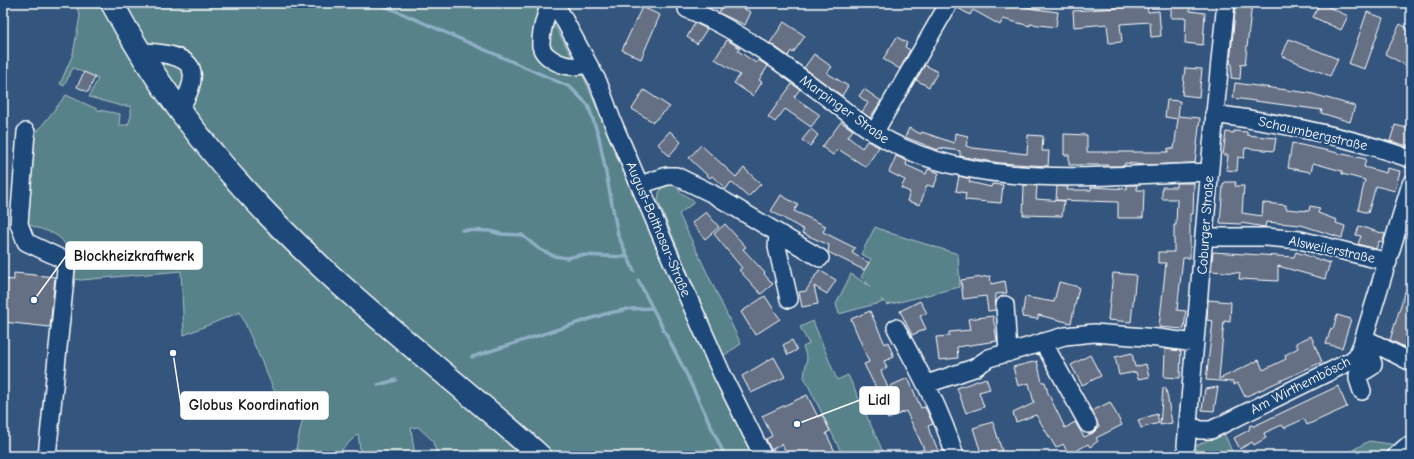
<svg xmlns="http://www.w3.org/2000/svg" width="1414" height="459" font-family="'Comic Neue',sans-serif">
<rect width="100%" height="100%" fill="#34557d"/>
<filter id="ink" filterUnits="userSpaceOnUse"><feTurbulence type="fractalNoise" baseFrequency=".025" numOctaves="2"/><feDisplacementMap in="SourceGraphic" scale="8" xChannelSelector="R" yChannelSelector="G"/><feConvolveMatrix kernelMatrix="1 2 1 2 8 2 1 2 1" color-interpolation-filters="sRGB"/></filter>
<g filter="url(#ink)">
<path fill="#598289" stroke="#acc0c4" d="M75 3H542L585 80 631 189 763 456H438L432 440 418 427 411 428 415 456H361L358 434 335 456H309L296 449 308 395 290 412 277 397 240 312 184 335 181 271 81 280 73 279 76 256 70 254C60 230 50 234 28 224L25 217 32 138 66 95 99 110 120 114 119 125H128L131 116V106H121L89 97 98 79 73 68 64 86 60 84 73 54 80 16Z
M679 184V191L695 202 679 214 741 344 723 356 658 201 659 193 663 185Z
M875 227 893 234 958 254 960 287 887 305 881 299 883 302 839 314 836 304 851 274 870 286 861 277 871 259 861 254Z
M813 321 837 380 848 375 885 456H843L804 377 807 358 803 347 809 344 800 327Z
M1224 433 1234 456H1180L1184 454 1182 452Z
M1369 441 1397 445 1386 456H1342Z"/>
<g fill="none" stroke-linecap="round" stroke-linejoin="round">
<path stroke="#8eafc4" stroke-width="3.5" d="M378 3 570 87 588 105 599 137 618 235 634 271
M462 230 490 231 501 234 522 235 539 249 554 256 567 258 580 255 628 257
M638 280 684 369 725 456
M631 309 652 308
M472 357 605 314 628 309
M378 385 396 380"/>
</g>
<path fill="#657084" stroke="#fff" d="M723 3H732L751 12 745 25 719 13Z
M959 3H1010L1035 9 1058 12 1056 27 1030 24V26L1003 19 1000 25 973 10 970 15 958 8Z
M1171 3H1190V11L1205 13 1203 45 1185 43 1186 18H1171Z
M1236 3H1252L1245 65 1241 64 1240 79 1231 78 1232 64 1230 63Z
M1320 3 1348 16 1341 30 1313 17Z
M1147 6 1148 12 1159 11 1161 36 1151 37 1150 22 1120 24 1122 42 1109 43 1107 24 1074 27 1073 11Z
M642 7 660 15 641 59 622 50Z
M1367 12 1383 18 1365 69 1349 64Z
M784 22 805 36 793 53 791 51 788 56 770 43Z
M695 23 707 29 697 44 687 37Z
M1400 24 1411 30V68L1385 54Z
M897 37 907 43 905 47 910 50 900 69 883 59Z
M1289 39 1338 59 1330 76 1282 56Z
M727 40 740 48 738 51 756 63 758 60 768 66 759 80 762 82 753 96 734 83 740 75 715 59Z
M814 54 832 67 827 73 848 86 842 96 804 68Z
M925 65 938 72 929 87 916 80Z
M1185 68 1202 69 1199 97 1182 95Z
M84 72 95 77 88 92 77 87Z
M1235 83 1309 93 1355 106 1350 122 1321 113 1322 110 1233 98Z
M792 84 800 89 794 97 820 115 811 127 785 109 775 122 768 117Z
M864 89 881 101 870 118 862 112 868 103 859 96Z
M644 90 670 107 653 122 632 109Z
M1167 100 1180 101 1178 116 1200 118 1195 163 1145 165 1125 163V166H1108V165H1069V155H1064V134L1087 135V152H1168V148L1174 149 1178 119 1165 117Z
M841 122 853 130 848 137 862 148 867 141 879 147 866 167 838 149 833 155 822 147Z
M1395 125 1411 129 1408 146 1390 141Z
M909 128 921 134 922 132 954 143 955 133 968 136 966 146 973 148 1027 154 1028 135 1043 136 1042 151H1049L1048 166 999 163 960 156V151L939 148 938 150 905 137Z
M811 129 818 135 810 146 802 140Z
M670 131 681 142 669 156 658 144Z
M1234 131 1247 132V135L1276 138 1274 151 1245 148 1244 158 1238 157 1237 171 1226 170 1228 155H1223L1226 132 1234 133Z
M1292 143 1366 159 1364 167 1386 173 1387 168 1400 171 1395 191 1376 186 1368 213 1358 210 1365 180 1342 174V171L1313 163 1311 172 1288 168Z
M701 145 736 177 744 168 761 184 748 197 731 182 726 189 712 176 710 178 689 158Z
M896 156 907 161 906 165 926 174 928 169 939 173 934 187 927 185 920 205 907 201 910 192 901 188 905 180 889 172Z
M959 176 970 179 969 182 991 187 992 184 1003 185 1001 203 965 200 966 193 956 191Z
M1225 182H1236L1235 186H1244L1242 213 1262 216 1263 203 1286 205V209L1309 211 1310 206 1320 208 1318 213 1337 220 1336 223 1345 226 1342 238 1301 225 1266 222 1265 227 1241 223V224L1220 223 1223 185Z
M1176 183H1194L1193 214H1190V258H1183L1177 310 1186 311 1184 329 1159 327 1166 263H1158V252H1174V225H1176L1177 199H1162V187H1176Z
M1024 185 1037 186 1036 199 1064 201 1062 216 1023 215Z
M1127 185H1137V190H1144L1143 218H1118V202L1056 200 1057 186 1068 187 1067 190H1091V187L1127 189Z
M781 195 798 205 794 211 826 226 823 232 855 248 852 253 869 263 864 270 828 252 829 245 802 233 804 230 771 211Z
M706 212 719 227 705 239 692 223Z
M725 224 746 247 743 249 765 273 764 274 773 284 761 294 739 270 742 268 714 234Z
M1359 226 1385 234 1383 242 1379 241 1376 249 1358 244 1361 236 1356 235Z
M1213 252 1294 257 1296 252 1330 263 1325 279 1278 266V281L1239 279 1240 273 1211 271Z
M819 270 836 280 827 294 814 286 818 304 802 307 799 292 806 291Z
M14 273 55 277 50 327 3 322V279L14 280Z
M1113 273 1136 275 1131 322 1108 320Z
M990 276 991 284 1005 281 1007 293 996 294 995 310 988 311 986 296 963 299 961 280Z
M1409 279H1411V350L1390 340Z
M1059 282 1079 287 1071 323 1038 315V319L1022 317 1025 297 1054 302Z
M765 296 780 319 755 335 741 312Z
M1208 300 1231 302 1230 322 1224 321 1219 379 1259 360 1263 370 1286 359 1285 355 1298 348 1296 343 1311 336 1322 362 1245 397 1238 383 1234 385 1233 382 1206 380 1213 321 1207 320Z
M920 301 927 313 920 316 926 329 912 335 900 311Z
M870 311 885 344 888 342 894 357 884 361 887 368 881 371 888 388 878 392 864 364 869 362 851 319Z
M1337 315 1351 319 1342 348 1326 344 1331 328 1333 329Z
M993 316 997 341 957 347 958 358 939 360 936 337 949 336V332L970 330 968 319Z
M792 340 797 350 788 355 783 345Z
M1165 349 1181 351 1180 378 1164 377Z
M1132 353 1135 367 1146 364 1149 377 1138 379 1136 372 1119 375 1115 357Z
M1090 355 1101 376 1082 385 1071 365Z
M774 357 785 377 751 393 742 376Z
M1037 361 1042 382H1045L1048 393 1065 428 1075 422 1084 437 1093 433 1099 427 1092 411 1110 402 1122 425 1096 438 1098 441 1090 447 1088 444 1069 455 1063 444 1056 448 1036 415 1016 422 1013 413 1034 403 1029 383 1018 386 1013 367Z
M908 378 921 408 925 407 933 424 928 426 930 433 941 456H908L924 449 906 411 888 419 883 409 898 403 890 386Z
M986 378 990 389 979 392 984 407 966 413 957 388Z
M1338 386 1347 407 1307 425 1304 419 1284 428 1282 425 1264 433 1266 438 1254 445 1252 442 1240 449 1234 438 1249 430 1250 425 1254 426Z
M1218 387 1214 411 1202 410 1205 389Z
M1163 388H1166L1172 423 1160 425Z
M807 395 818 417 822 415 830 431 826 433 837 456H788L782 444 771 450 766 439 772 436 762 416Z
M1157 414 1159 423 1141 428 1138 420Z
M993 422 1002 451 982 456 973 428Z"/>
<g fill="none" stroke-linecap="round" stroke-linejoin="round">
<defs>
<path id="minor" d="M550 3C546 16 540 32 541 46 543 57 560 65 570 66 576 67 583 65 588 64
M555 3 598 82 613 123 675 268 722 374 763 456
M687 9C737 28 788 68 832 101 846 111 860 124 875 133 970 193 1101 175 1208 172
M140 52C154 52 189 54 192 72 194 86 185 99 179 111
M1214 114C1282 123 1347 136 1411 159
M26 132 19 224 26 242 62 259 66 269 47 456
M874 133 949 3
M640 185 667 176H676L711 193 820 258
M778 233 777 247 789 299
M1205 237H1266L1300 240 1388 262
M1005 305 1008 353
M896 328C919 370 941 410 955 456
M1364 338 1411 362
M1043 342 1088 424
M927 384 974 368 989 358 1065 336 1094 333 1158 338 1195 343
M1362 391 1358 379V375L1371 367 1373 364 1364 338
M1188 424 1200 430H1211L1351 361 1357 356 1362 344 1411 184
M1186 446C1199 298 1210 151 1226 3
M1396 456 1406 447"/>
<path id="highway" d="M112 3C167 107 243 196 330 275 398 338 472 394 540 456"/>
</defs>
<use href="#minor" stroke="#fff" stroke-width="20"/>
<use href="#highway" stroke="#fff" stroke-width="25"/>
<use href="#minor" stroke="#1f4a7a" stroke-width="17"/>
<use href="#highway" stroke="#1f4a7a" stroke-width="22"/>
</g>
</g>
<g text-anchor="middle" stroke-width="4" stroke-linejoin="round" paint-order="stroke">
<g font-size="14" fill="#fff" stroke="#1f4a7a">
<text transform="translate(845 109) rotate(36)" y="5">Marpinger Straße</text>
<text transform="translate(1313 133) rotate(13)" y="5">Schaumbergstraße</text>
<text transform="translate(1205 225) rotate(-86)" y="5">Coburger Straße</text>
<text transform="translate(659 229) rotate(67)" y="5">August-Balthasar-Straße</text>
<text transform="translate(1332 249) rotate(12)" y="5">Alsweilerstraße</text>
<text transform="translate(1300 385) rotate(-27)" y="5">Am Wirthembösch</text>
</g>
</g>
<path fill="none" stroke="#fff" stroke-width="1.5" d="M34 300L66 256M797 424L860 400M173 353L181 405"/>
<g fill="#fff" stroke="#1f4a7a" stroke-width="1.5">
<circle cx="34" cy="300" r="4"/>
<circle cx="797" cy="424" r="4"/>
<circle cx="173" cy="353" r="4"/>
</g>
<g fill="#fff" stroke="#fff" stroke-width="1.5">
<rect x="66" y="242" width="136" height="27" rx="4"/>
<rect x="860" y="387" width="39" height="27" rx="4"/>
<rect x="181" y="392" width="147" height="27" rx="4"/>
</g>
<g font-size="15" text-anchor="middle" font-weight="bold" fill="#111">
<text x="134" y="261">Blockheizkraftwerk</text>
<text x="879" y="405">Lidl</text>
<text x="254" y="410">Globus Koordination</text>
</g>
<rect width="1414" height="459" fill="none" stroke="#1f4a7a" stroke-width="16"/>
<rect x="8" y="8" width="1398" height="443" fill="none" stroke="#fff" stroke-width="1.5" filter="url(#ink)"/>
</svg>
